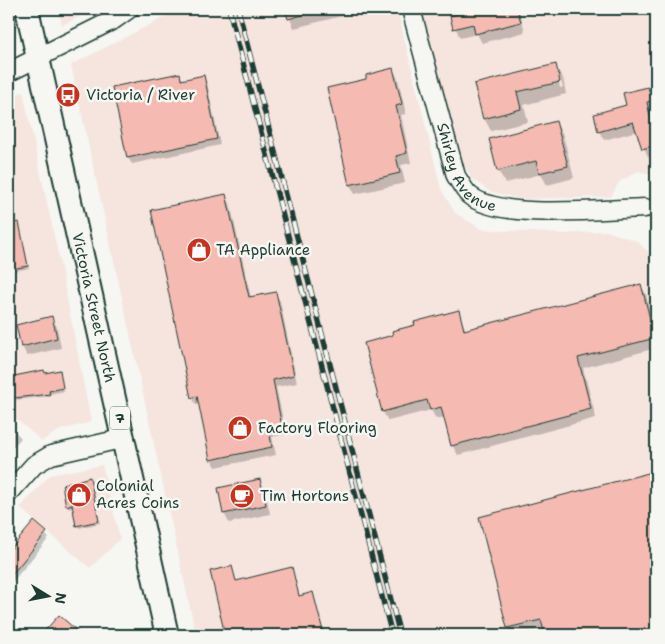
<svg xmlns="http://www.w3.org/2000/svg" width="665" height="644" font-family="'Shantell Sans',sans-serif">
<rect width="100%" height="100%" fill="#f6f6f2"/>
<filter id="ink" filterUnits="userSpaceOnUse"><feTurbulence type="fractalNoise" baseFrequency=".02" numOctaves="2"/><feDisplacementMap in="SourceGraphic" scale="10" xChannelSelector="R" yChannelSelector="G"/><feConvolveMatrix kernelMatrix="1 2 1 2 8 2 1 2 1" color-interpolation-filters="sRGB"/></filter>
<g filter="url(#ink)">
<path fill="#f6e4de" d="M58 9H96L62 25Z
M181 9H397L441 189 455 213 481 229 561 234 606 231 637 241 656 260V635H196L71 65Z
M422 9H656V176L638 171 619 182 611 197 519 199 489 191 471 178 458 153Z
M23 92 60 263 91 422 60 430 42 441 9 413V97Z
M102 465 120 539 90 568 20 508 50 475Z"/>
<path fill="#0003" fill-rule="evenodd" d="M286 9H348L350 14 294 28Z
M482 9H519L525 32 482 43 477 34 460 38 451 17Z
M555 66 563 78 566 94 524 105 528 122 491 131 484 118 476 85ZM558 78H560L563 87 560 88Z
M393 69 398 79 406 114 401 115 411 163 401 165 405 183 355 194 350 185 368 80Z
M179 74 183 80 203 77 207 83 220 145 132 164 128 158 113 88Z
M647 88 656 110 652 111 656 135V155L648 157 637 131 604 140 599 131Z
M556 123 563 135 574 178 547 185 541 174 506 183 498 171 490 140Z
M225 195 230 203 251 298 275 293 280 301 297 383 276 387 286 434 272 437 276 455 216 467 212 460 200 404 196 405 192 397Z
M19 223 29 268 14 271 9 251V225Z
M640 285 646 294 656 336V348L583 368 596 418 458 455 452 445 445 417 436 419 431 410 388 421 383 412 394 336 458 311 466 331Z
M51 318 57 327 61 348 27 356 22 346Z
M44 371 45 374 59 371 64 391 50 394V396L17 400 9 378Z
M9 424 21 438 9 452Z
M656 473V635H546L544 629 512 635 508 628 480 518Z
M89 478 100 523 79 528 74 507 69 508 67 505Z
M260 480 265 490 270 514 229 523 224 513Z
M34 523 49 538 9 586V552Z
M292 569 299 597 313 594 314 596 324 635H227L212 572 236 582Z"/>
<path fill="#f5bab1" stroke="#1f3d34" d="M285 9H314V12L288 19Z
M477 9H517L521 22 475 34 473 24 453 29 450 16Z
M556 64 560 82 517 92 521 109 483 119 474 84Z
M393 68 402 104 396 106 407 153 396 156 400 173 349 185 327 88 366 79V75Z
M180 73 181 80 204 75 217 139 127 158 112 87Z
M648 87 652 101 647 102 649 111 656 145 642 149 633 122 598 132 594 114 626 105 623 93Z
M556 121 568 166 539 173 536 161 497 171 489 139Z
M226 194 249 297 276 292 294 375 273 380 282 427 269 430 272 447 210 460 197 396 191 398 151 210Z
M19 222 28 266 11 269 9 257V224Z
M641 284 655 338 578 358 591 409 451 446 441 407 430 410 427 400 382 412 364 343 393 335 392 331 415 325 414 322 459 310 464 330Z
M52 316 57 338 21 347 16 325Z
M44 370 45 373 60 370 63 388 49 391 50 394 14 398 12 387 9 388V377Z
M656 471V635H545L541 620 507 628 479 517Z
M90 477 99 521 76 526 72 504 66 506 62 485Z
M260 479 266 505 223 514 218 488Z
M34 521 47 532 9 578V551Z
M232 566 236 581 292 567 299 596 313 592 324 635H225L210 571Z
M59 615 82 635H41Z"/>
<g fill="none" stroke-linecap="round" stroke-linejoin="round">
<defs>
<g id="minor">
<path id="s1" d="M411 9 456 176C460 182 464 190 469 195 500 221 604 209 645 208"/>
<path d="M9 72 115 19 129 9"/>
<path d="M9 493 34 465 51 455 125 438"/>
</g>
<g id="major">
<path id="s2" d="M27 9 167 635"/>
</g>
</defs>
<use href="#minor" stroke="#1f3d34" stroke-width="21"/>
<use href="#major" stroke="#1f3d34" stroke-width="26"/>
<use href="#minor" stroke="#f6f6f2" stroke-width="18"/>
<use href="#major" stroke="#f6f6f2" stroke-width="22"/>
<defs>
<path id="rail" d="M229 9 392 635
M238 9 400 635"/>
</defs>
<use href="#rail" stroke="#1f3d34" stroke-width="5.5"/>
<use href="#rail" stroke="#f6f6f2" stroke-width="4" stroke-dasharray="11" stroke-linecap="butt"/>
</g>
</g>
<defs>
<symbol id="bus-disc" viewBox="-11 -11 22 22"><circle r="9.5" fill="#c8321e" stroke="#f6f6f2"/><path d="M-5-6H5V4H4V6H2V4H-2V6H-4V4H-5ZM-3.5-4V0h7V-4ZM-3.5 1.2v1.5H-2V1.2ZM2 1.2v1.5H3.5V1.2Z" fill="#fff"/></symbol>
<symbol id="shop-disc" viewBox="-11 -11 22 22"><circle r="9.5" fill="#c8321e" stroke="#f6f6f2"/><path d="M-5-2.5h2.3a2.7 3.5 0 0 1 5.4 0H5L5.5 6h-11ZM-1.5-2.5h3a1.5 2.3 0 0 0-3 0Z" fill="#fff"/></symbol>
<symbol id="cafe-disc" viewBox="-11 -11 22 22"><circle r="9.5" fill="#c8321e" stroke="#f6f6f2"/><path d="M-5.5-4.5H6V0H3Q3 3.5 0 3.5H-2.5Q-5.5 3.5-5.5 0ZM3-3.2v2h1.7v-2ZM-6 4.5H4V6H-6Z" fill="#fff"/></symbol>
</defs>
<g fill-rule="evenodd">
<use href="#bus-disc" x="54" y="81" width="28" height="28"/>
<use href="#shop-disc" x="185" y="236" width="28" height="28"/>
<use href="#shop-disc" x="226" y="414" width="28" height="28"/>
<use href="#shop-disc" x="65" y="481" width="28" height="28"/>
<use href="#cafe-disc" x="228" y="482" width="28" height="28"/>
</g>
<g text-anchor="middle" stroke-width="5" stroke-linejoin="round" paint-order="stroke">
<rect fill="#f6f6f2" stroke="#60746d" stroke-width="1" x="110" y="406.5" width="20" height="23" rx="4"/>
<g font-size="14" font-weight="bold" fill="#1f3d34">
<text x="120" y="423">7</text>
</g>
<g font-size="15" fill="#1f3d34" stroke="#f6f6f2" text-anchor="start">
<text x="86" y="100">Victoria / River</text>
<text x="216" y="255">TA Appliance</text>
<text x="258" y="433">Factory Flooring</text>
<text x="96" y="491">Colonial<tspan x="96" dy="17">Acres Coins</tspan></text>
<text x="260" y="501">Tim Hortons</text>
</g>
<g font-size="15" fill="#1f3d34" stroke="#f6f6f2">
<text dy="5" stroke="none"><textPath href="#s1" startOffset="172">Shirley Avenue</textPath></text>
<text dy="5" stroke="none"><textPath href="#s2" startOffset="306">Victoria Street North</textPath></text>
</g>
</g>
<rect width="665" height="644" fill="none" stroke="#f6f6f2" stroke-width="30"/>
<rect x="15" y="15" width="635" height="614" fill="none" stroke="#1f3d34" stroke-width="2" filter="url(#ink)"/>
<g transform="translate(48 596) rotate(100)" stroke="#f6f6f2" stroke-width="4" paint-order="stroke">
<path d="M0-4L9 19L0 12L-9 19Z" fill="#1f3d34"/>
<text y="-8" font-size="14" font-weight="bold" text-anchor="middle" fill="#1f3d34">N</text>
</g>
</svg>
